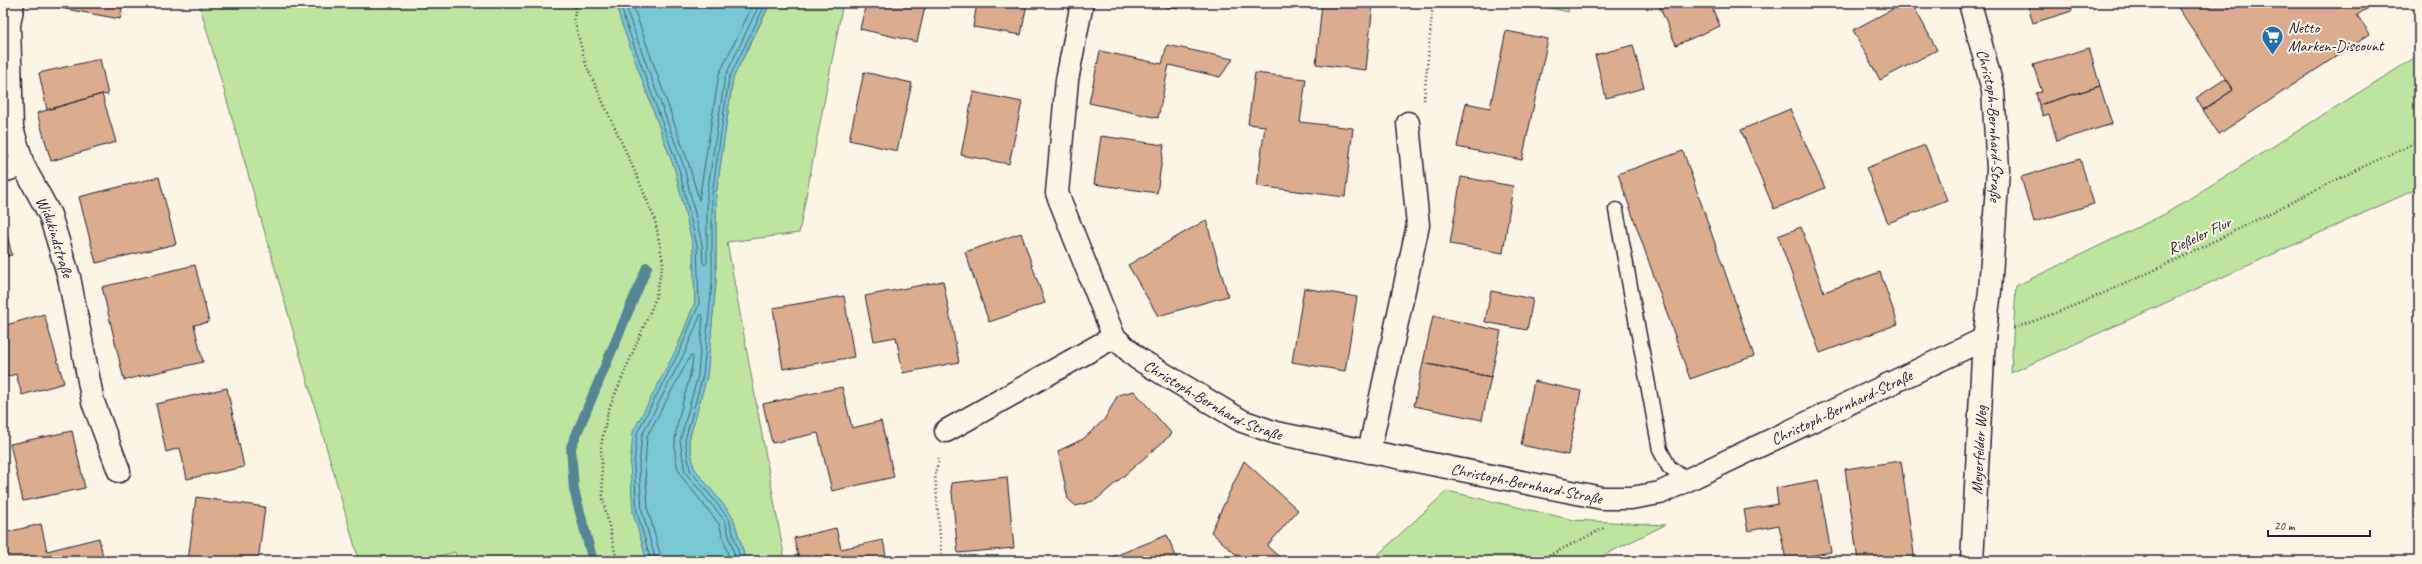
<svg xmlns="http://www.w3.org/2000/svg" width="2422" height="564" font-family="Caveat,sans-serif">
<rect width="100%" height="100%" fill="#fcf5e5"/>
<filter id="ink" filterUnits="userSpaceOnUse"><feTurbulence type="fractalNoise" baseFrequency=".025" numOctaves="2"/><feDisplacementMap in="SourceGraphic" scale="8" xChannelSelector="R" yChannelSelector="G"/><feConvolveMatrix kernelMatrix="1 2 1 2 8 2 1 2 1" color-interpolation-filters="sRGB"/></filter>
<g filter="url(#ink)">
<path fill="#bde5a0" stroke="#70846e" d="M199 3H617L620 19 675 170 693 246 695 302 677 348 633 512 647 561H458L455 552 421 561H359Z
M771 3H843L799 233 727 242 785 561H746L733 517 694 468 689 440 707 376 716 283V195L733 78Z
M1525 3H1566L1569 12Z
M2419 55V188L2011 373 2016 286 2165 214Z
M1447 491 1574 520 1665 525 1592 561H1371Z"/>
<path fill="#78c7d3" stroke="#568596" d="M617 3H770L733 78 716 195V283L707 376 689 440 694 468 733 517 746 561H647L633 512 630 465 633 432 677 348 695 302 693 246 675 170 620 19Z"/>
<g fill="none" stroke-linecap="round" stroke-linejoin="round">
<path stroke="#446478" stroke-width="1" d="M621 3 624 18 679 169 697 246 699 304 680 350 637 433 634 465 637 512 651 561
M626 3 629 17 684 167 702 244 703 263 705 265 707 263V194L725 77 760 3
M632 3 689 165 699 200 719 74 754 3
M656 561 642 511 639 465 642 435 685 352 701 314 703 316 698 375 680 441 685 472 725 521 736 561
M662 561 648 510 645 465 647 436 691 355 693 357C690 393 662 443 682 477L719 524 730 561
M741 561 729 519 690 470 685 440 703 375 712 283V194L729 78 766 3"/>
<path stroke="#568596" stroke-width="10" d="M593 561 574 490 571 447 647 267"/>
</g>
<path fill="#dbac8d" stroke="#22223b" d="M61 3H123L120 19 60 8Z
M866 3H926L917 42 860 29Z
M977 3H1027L1021 35 973 27Z
M1146 3H1180L1178 9Z
M1322 3H1373L1366 70 1316 64Z
M1658 3H1710L1720 26 1676 45Z
M1904 3H1912L1937 50 1880 80 1853 30Z
M2027 3H2070L2072 11 2033 23Z
M2175 3H2376L2357 15 2370 34 2219 134 2203 110 2233 90Z
M1506 31 1548 39 1522 160 1457 147 1466 103 1490 108Z
M1167 45 1233 59 1220 77 1169 65 1158 118 1089 103 1100 51 1162 64Z
M1633 45 1644 88 1606 98 1595 55Z
M2089 48 2100 86 2039 105 2036 93 2042 92 2033 65Z
M100 59 108 95 102 94 47 110 39 73Z
M864 72 912 83 897 151 849 140Z
M1255 73 1306 79 1300 122 1353 128 1345 197 1257 186 1265 126 1248 124Z
M2225 79 2233 90 2203 110 2196 98Z
M2100 86 2112 124 2057 141 2049 114 2043 116 2039 105Z
M973 92 1022 102 1009 164 961 155Z
M102 94 116 142 51 161 37 113Z
M1790 109 1825 188 1774 209 1741 130Z
M1101 136 1164 145 1157 193 1094 184Z
M1925 145 1947 200 1888 223 1866 168Z
M1683 151 1754 356 1690 379 1618 174Z
M2080 159 2094 204 2034 222 2021 177Z
M159 177 176 244 96 263 79 197Z
M1461 177 1513 186 1503 253 1450 244Z
M3 218 12 255 3 257Z
M1206 220 1228 296 1158 316 1128 265Z
M1801 227 1824 292 1880 272 1898 324 1820 353 1778 236Z
M1021 233 1045 303 989 322 965 252Z
M195 265 209 322 194 325 203 362 124 380 102 287Z
M943 281 959 362 903 373 896 337 874 341 865 296Z
M1304 288 1357 297 1345 371 1292 362Z
M1491 291 1533 299 1527 330 1485 322Z
M844 296 854 357 783 369 773 308Z
M44 314 64 383 22 395 16 374 3 378V326Z
M1433 316 1501 331 1491 377 1423 363Z
M1423 363 1491 377 1482 420 1414 406Z
M1534 381 1581 391 1568 455 1521 445Z
M842 387 852 428 881 421 894 477 832 491 818 433 772 443 763 404Z
M227 388 244 467 187 479 180 448 166 452 156 404Z
M1134 391 1172 434 1096 500 1076 506 1068 499 1058 451 1083 439 1104 420 1118 395Z
M72 431 85 488 23 501 10 444Z
M1244 461 1298 510 1267 546 1284 561H1243L1211 532Z
M1901 461 1915 561H1858L1845 469Z
M1007 477 1014 548 958 553 951 483Z
M1818 480 1831 552 1786 560 1779 525 1748 531 1744 510 1778 504 1776 488Z
M196 497 265 507 258 561H188Z
M41 524 47 551 99 538 104 561H3V533Z
M836 528 841 549 883 540 887 561H799L794 538Z
M1167 535 1178 561H1111L1110 558Z"/>
<g fill="none" stroke-linecap="round" stroke-linejoin="round">
<defs>
<path id="lane" d="M1616 210 1660 450 1669 467 1686 480"/>
<g id="street">
<path id="s1" d="M13 3 9 25 12 128 23 165 50 215 69 277 93 402 119 471"/>
<path id="s2" d="M1082 3 1067 80 1057 193 1114 337 1137 358 1242 421 1276 433 1602 498H1631L1660 493 1984 339"/>
<path id="s3" d="M1970 3 1993 90 1998 169 1990 291 1984 339 1972 561"/>
<path d="M3 171 23 165"/>
<path d="M946 431 1114 337"/>
<path d="M1369 452 1418 225 1408 123"/>
</g>
</defs>
<use href="#lane" stroke="#22223b" stroke-width="17"/>
<use href="#street" stroke="#22223b" stroke-width="25"/>
<path stroke="#22223b" stroke-width="2.5" stroke-dasharray="1 3" stroke-linecap="butt" d="M576 3 574 20 586 65 637 176 655 220 663 262 655 300 608 411 601 446 603 500 617 561
M1424 100 1433 3
M2014 328C2155 280 2283 201 2419 141
M939 458 935 474 942 561
M1538 561 1604 528"/>
<use href="#lane" stroke="#fcf5e5" stroke-width="14"/>
<use href="#street" stroke="#fcf5e5" stroke-width="22"/>
</g>
</g>
<defs>
<symbol id="supermarket-pin" viewBox="-11 -11 22 30"><path d="M0 17L-7.5 6A9.5 9.5 0 1 1 7.5 6Z" fill="#1f6fb2" stroke="#fcf5e5"/><path d="M-6-5.5h2.5l.6 2H6L4.5 2H-2.5L-4.4-4H-6ZM-1.5 3.2a1.3 1.3 0 1 0 .1 0ZM3 3.2a1.3 1.3 0 1 0 .1 0Z" fill="#fff"/></symbol>
</defs>
<g fill-rule="evenodd">
<use href="#supermarket-pin" x="2260" y="24" width="25" height="34"/>
</g>
<g text-anchor="middle" stroke-width="4" stroke-linejoin="round" paint-order="stroke">
<g font-size="16" fill="#22223b" stroke="#fcf5e5" text-anchor="start">
<text x="2288" y="33">Netto<tspan x="2288" dy="18">Marken-Discount</tspan></text>
</g>
<g font-size="16" fill="#22223b" stroke="#fcf5e5">
<text dy="6" stroke="none"><textPath href="#s3" startOffset="125">Christoph-Bernhard-Straße</textPath></text>
<text transform="translate(2199 235) rotate(-25)" y="6">Rießeler Flur</text>
<text dy="6" stroke="none"><textPath href="#s1" startOffset="243">Widukindstraße</textPath></text>
<text dy="6" stroke="none"><textPath href="#s2" startOffset="465">Christoph-Bernhard-Straße</textPath></text>
<text dy="6" stroke="none"><textPath href="#s2" startOffset="1128">Christoph-Bernhard-Straße</textPath></text>
<text transform="translate(1978 450) rotate(-87)" y="6">Meyerfelder Weg</text>
<text dy="6" stroke="none"><textPath href="#s2" startOffset="792">Christoph-Bernhard-Straße</textPath></text>
</g>
</g>
<rect width="2422" height="564" fill="none" stroke="#fcf5e5" stroke-width="16"/>
<rect x="8" y="8" width="2406" height="548" fill="none" stroke="#22223b" stroke-width="1.5" filter="url(#ink)"/>
<path d="M2268 530v6h102v-6" fill="none" stroke="#22223b" stroke-width="2"/>
<text x="2274" y="530" font-size="12" fill="#22223b" stroke="#fcf5e5" stroke-width="3" paint-order="stroke">20 m</text>
</svg>
